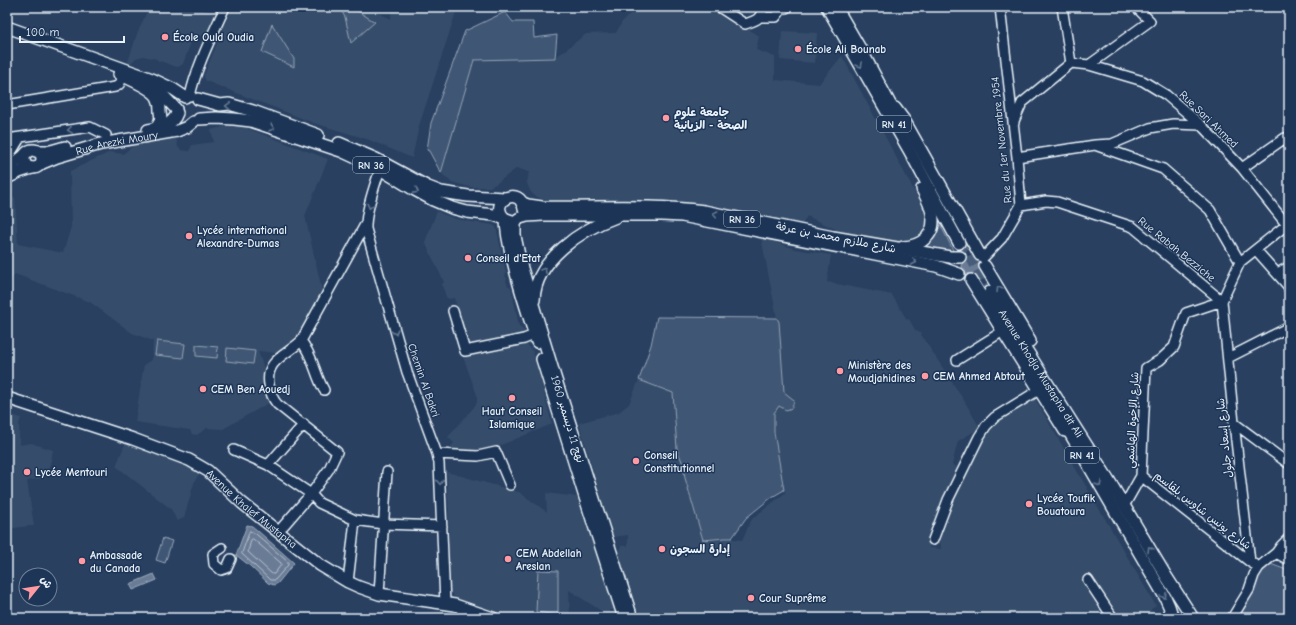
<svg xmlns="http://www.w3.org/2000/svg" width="1296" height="625" font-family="'Comic Neue','Playpen Sans Arabic',sans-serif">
<rect width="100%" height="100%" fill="#294061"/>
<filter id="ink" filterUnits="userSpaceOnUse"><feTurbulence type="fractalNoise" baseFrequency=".025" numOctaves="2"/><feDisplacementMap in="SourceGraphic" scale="8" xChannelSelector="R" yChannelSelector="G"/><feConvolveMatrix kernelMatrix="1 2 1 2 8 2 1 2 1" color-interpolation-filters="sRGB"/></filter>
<g filter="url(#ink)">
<path fill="#364d6b" d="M149 7H195L215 14 205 37 194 34 183 64 180 66 177 67 157 60V59L143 56 136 58 131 63 128 62 137 34Z
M232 7H366L391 19 392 7H451L457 9 419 126 412 158 367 139 314 123 206 81 204 76 205 73Z
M628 7H714L759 36 756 50 775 57V80L819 84 842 56 926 213 928 221 927 226 923 233 912 240 897 243 844 233 807 216 802 225 728 208 665 201 545 200 535 196 530 191 527 183 529 172 517 168 497 183 490 187H470L451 182 441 173 474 60 555 58 586 34 616 33 622 22 631 13Z
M782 31 817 33 815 63 780 60Z
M235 124 328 159 305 216 323 294 294 341 277 353 258 351 264 369 266 388 272 401 223 429 207 428 197 435 192 434 190 430 135 422 143 370 144 365 146 363 152 360 153 341 132 333 90 302 15 274 7 286V201L15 197 18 244 63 253 71 227 70 171 110 152 123 154 133 146 176 137 178 147 181 150 189 151 192 145 214 142 211 130Z
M437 211 442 214 456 219 472 222 493 225 496 227 506 273 505 276 507 279 506 281 508 286 511 287 519 326 525 332 518 337 474 347 468 342 454 298 449 299 446 297 442 284 444 282 425 242Z
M761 237 795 249 831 255 827 282 892 295 907 320 909 319 915 330 920 333 965 402 980 428 958 441 952 465 957 467 933 524 929 548 941 549 940 529 953 496 984 438 1004 416 1035 399 1156 606 1151 609 1153 618H1037L1015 613 1016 618H638L618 552 621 546H628V535L613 537 579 423 619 412 629 404 639 380 673 393 677 449 683 464 685 478 703 540 725 538 742 540 752 519 785 493 774 432 773 422 774 413 779 405 784 392 779 322 777 318Z
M519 344 521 347 527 344 533 352 552 424 487 451 473 454 448 450 454 443 448 437 474 407 477 402V395L462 354Z
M7 413 21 418 19 424V445L31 443 53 450 50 466 44 478 27 481 34 526H29L7 529Z
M125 444 176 461 200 471 194 483 184 518 177 521 171 509 116 466Z
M447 472 519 492 547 512 546 493 577 497 615 610H609V616L569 590 570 618H509L475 608 456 598 449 591V521Z"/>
<path fill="#415774" stroke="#94a4b6" d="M339 7H351L375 22 351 43 345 17Z
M505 12 513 22H533L534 38 557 35 555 58 474 60 441 173 429 151 427 150 431 123 465 31Z
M272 24 294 59V67L262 52Z
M937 218 953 250 951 252 922 248C934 242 937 232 937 218Z
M657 317 777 318 779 322 784 392 794 400 792 408 786 410 779 406 774 413V432L784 490 772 497 746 518 732 538H725L703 540 685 478 683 464 677 449 673 393 639 380 651 345Z
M157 341 185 344 183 358 155 355Z
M196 345 218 347 217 358 196 356Z
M227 348 255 351 253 364 226 361Z
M163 538 172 541 165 563 156 560Z
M1268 563 1289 571V618H1237L1245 607 1252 592 1257 575Z
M538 570 558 571V615L536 612Z"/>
<path fill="#6b7c95" stroke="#9dabbd" d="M962 266a10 10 0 1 1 20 0a10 10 0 1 1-20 0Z
M247 525 252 526 258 531 294 563 278 583 274 585 268 583 250 566 236 555Z
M154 574 157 580 133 590 130 584Z"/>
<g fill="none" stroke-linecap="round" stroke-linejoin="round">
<path stroke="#b6c2d0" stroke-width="1" d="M250 531 256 534 288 562V565L275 580H270L242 554Z
M253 539 281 563V565L274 574H272L248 552 251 540Z"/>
<path stroke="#465b78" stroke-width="11" stroke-dasharray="11 5.5" stroke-linecap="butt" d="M962 241 990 292"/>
<defs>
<path id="minor" d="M719 7 745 24C757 20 760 20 763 7
M1062 7 1071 63
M761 17H776L781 10 788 7
M1089 65 1143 81 1166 95 1201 125 1242 168 1287 225
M190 96C197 65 212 36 225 7
M7 105 115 87C121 85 122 80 119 74
M1014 123V121L1022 103 1071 63 1089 65 1150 21 1136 7
M7 139 90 127 106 135
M1095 145 1163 169 1210 210 1240 262
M1017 157 1095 145 1112 144 1150 128 1173 124 1201 125
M7 159 20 138
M1242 168 1285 138 1289 144
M380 169C375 185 365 212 366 229L407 372 437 454 439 463 445 603
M1021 205 1046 201 1057 202 1133 227 1222 301
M1256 250 1288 286 1289 289
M983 258 1002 238 1021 205 1017 157 1000 7
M1277 273 1289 267
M453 311 465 351 524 339 534 335
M301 341C313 355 315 375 324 390
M1228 358 1289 327
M957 360 1003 331
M1234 423 1289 464
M234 450 268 465 311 494 319 503 355 520 383 524 442 526
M437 454 478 456 496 452 510 485
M268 465 304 424
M1141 476 1250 562
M1124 506 1141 476 1146 368 1160 360 1174 347 1186 313 1222 301
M278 532 311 494 329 469 337 452 277 404C272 398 270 392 269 384 265 360 287 355 301 341L366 223
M933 540 948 500 979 437 986 426 995 417 1039 390
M222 548 213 554 214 564 221 570 227 568 231 559
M1276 553 1289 560
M1259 567 1250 562 1234 423 1222 301 1240 262 1289 223
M1088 580 1113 618
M348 582 355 520
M379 594 387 472
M460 618 464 608
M1232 618 1249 590 1254 575 1259 567 1276 553 1281 546 1289 538"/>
<g id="major">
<path d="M827 7 909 150 959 243"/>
<path d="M836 7 865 57 897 117"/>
<path d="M7 27 152 79 173 89 185 97"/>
<path d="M119 74C129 79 155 89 158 99 160 103 160 108 160 112 162 119 160 124 155 129"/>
<path d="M141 82 159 91 176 109"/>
<path d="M198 99 220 105 229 104 253 111 318 135"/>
<path d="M895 108 904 120 980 255"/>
<path d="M199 119 216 118 234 119 251 121 341 151 380 169 413 189 433 200 452 208 467 212 494 215 512 221"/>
<path d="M148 130C160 128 173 125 177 113"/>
<path d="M339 143 376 159 428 187 441 192 468 196 505 198"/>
<circle cx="33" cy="159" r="9"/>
<path d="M36 151H51L65 147"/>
<path id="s1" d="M40 164 57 157 101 144 177 131 187 127 193 122"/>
<path d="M7 169 25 155"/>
<path d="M7 178 19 172 32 168"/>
<path d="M522 203 528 205 542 207C596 208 650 204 704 211L833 237 950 257H960"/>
<path d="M504 218C488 200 521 185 524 209"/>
<path d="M520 218 527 216 543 215H662L682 216 936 266 959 274"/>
<path d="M506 219C506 235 510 249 514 265 520 291 529 316 537 342"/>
<path d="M518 219 515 224V236L521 265 555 377 632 618"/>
<path d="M903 247C922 246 937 234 932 213 930 204 926 197 922 189"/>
<path d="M985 266 1030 341"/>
<path d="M971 280 1065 431"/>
<path id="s2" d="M990 292 1071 421 1110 482 1166 576 1193 618"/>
<path d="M534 300C535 260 582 229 616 217"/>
<path d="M542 359 588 507 624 618"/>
<path id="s3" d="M7 398 133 439 189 460 208 471 242 503 320 565 348 582 359 587 379 594 455 605 493 618"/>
<path d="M1064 423 1165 597 1169 606 1173 618"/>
</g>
</defs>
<use href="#minor" stroke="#e8f1f8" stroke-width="12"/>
<use href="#major" stroke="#e8f1f8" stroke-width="14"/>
<use href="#minor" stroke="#1d3557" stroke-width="9"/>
<use href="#major" stroke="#1d3557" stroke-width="11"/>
</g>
<defs><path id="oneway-chevron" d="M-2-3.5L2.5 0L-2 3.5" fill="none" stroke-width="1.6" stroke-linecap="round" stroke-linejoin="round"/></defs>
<g stroke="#64778f">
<use href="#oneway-chevron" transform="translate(860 65) rotate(61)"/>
<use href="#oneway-chevron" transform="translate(228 106) rotate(-178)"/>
<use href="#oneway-chevron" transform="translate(272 128) rotate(18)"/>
<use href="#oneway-chevron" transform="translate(70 130) rotate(171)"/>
<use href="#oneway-chevron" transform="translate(416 191) rotate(29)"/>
<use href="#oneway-chevron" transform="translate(370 206) rotate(103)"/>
<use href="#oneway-chevron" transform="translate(715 214) rotate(-169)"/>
<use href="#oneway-chevron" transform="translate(914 262) rotate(11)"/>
<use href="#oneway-chevron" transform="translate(544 270) rotate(-59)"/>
<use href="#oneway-chevron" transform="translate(999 289) rotate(-121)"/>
<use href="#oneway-chevron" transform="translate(395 332) rotate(74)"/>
<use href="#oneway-chevron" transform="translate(440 482) rotate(87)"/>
<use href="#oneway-chevron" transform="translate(1099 484) rotate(60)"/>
<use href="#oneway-chevron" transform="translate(1150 549) rotate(-121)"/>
<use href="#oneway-chevron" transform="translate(1164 596) rotate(60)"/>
</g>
</g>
<g fill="#ff9aa2" stroke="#1d3557" stroke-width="1.5">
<circle cx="165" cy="37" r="4"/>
<circle cx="798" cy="49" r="4"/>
<circle cx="666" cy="118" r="4"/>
<circle cx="189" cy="236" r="4"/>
<circle cx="468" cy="258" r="4"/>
<circle cx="840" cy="371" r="4"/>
<circle cx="925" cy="376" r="4"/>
<circle cx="203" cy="389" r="4"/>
<circle cx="512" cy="398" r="4"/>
<circle cx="636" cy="461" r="4"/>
<circle cx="27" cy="472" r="4"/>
<circle cx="1029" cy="504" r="4"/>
<circle cx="662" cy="549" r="4"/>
<circle cx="508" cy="559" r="4"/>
<circle cx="82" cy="561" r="4"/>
<circle cx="751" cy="598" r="4"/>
</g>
<g text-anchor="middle" stroke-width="3" stroke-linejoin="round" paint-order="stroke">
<g fill="#1d3557" stroke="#abb9c8" stroke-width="1">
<rect x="877" y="116" width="34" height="16" rx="3"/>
<rect x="353" y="157" width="36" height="16" rx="3"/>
<rect x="724" y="211" width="36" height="16" rx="3"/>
<rect x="1065" y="447" width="34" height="16" rx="3"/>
</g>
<g font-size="10" font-weight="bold" fill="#e8f1f8">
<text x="894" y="128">RN 41</text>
<text x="371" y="169">RN 36</text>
<text x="742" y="223">RN 36</text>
<text x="1082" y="459">RN 41</text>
</g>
<g font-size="11" font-weight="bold" fill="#e8f1f8" stroke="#1d3557" text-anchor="start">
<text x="173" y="41">École Ould Oudia</text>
<text x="806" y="53">École Ali Bounab</text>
<text x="674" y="116">جامعة علوم<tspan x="674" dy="13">الصحة - الزيانية</tspan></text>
<text x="197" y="234">Lycée international<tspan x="197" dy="13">Alexandre-Dumas</tspan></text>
<text x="476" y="262">Conseil d'Etat</text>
<text x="848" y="369">Ministère des<tspan x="848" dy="13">Moudjahidines</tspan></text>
<text x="933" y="380">CEM Ahmed Abtout</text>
<text x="211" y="393">CEM Ben Aouedj</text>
<text x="512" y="415" text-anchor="middle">Haut Conseil<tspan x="512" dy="13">Islamique</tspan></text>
<text x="644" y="459">Conseil<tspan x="644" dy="13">Constitutionnel</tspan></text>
<text x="35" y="476">Lycée Mentouri</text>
<text x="1037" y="502">Lycée Toufik<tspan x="1037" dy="13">Bouatoura</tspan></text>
<text x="670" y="553">إدارة السجون</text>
<text x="516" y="557">CEM Abdellah<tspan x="516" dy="13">Areslan</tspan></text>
<text x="90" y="559">Ambassade<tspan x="90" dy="13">du Canada</tspan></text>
<text x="759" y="602">Cour Suprême</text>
</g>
<g font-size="11" fill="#e8f1f8" stroke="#1d3557">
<text transform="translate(1209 119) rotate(44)" y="4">Rue Sari Ahmed</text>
<text transform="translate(1001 140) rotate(-96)" y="4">Rue du 1er Novembre 1954</text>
<text dy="4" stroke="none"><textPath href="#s1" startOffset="80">Rue Arezki Moury</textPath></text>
<text transform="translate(836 237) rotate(11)" y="4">شارع ملازم محمد بن عرفة</text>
<text transform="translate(1177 249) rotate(39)" y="4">Rue Rabah Bezziche</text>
<text dy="4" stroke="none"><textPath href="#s2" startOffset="96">Avenue Khodja Mustapha dit Ali</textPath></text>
<text transform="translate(424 380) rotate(71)" y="4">Chemin Al Bakri</text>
<text transform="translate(568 419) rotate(73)" y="4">نهج 11 ديسمبر 1960</text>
<text transform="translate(1132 420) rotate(-87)" y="4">شارع الإخوة الهاشمي</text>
<text transform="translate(1224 438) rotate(-96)" y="4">شارع إسعاد جلول</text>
<text dy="4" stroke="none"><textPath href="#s3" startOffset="272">Avenue Khalef Mustapha</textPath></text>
<text transform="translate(1203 510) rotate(38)" y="4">شارع يونس شاوس بلقاسم</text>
</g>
</g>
<rect width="1296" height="625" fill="none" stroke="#1d3557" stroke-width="24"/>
<rect x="12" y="12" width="1272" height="601" fill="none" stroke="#e8f1f8" stroke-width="1.5" filter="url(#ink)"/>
<g transform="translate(38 587) rotate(60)"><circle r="19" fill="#1d3557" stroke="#6e8097"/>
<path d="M0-3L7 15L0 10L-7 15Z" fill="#ff9aa2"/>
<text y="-6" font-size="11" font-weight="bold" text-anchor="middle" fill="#e8f1f8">ش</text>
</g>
<path d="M20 36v6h104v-6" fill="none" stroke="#e8f1f8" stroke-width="2"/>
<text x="26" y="36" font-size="12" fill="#e8f1f8" stroke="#1d3557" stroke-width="3" paint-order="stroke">100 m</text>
</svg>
